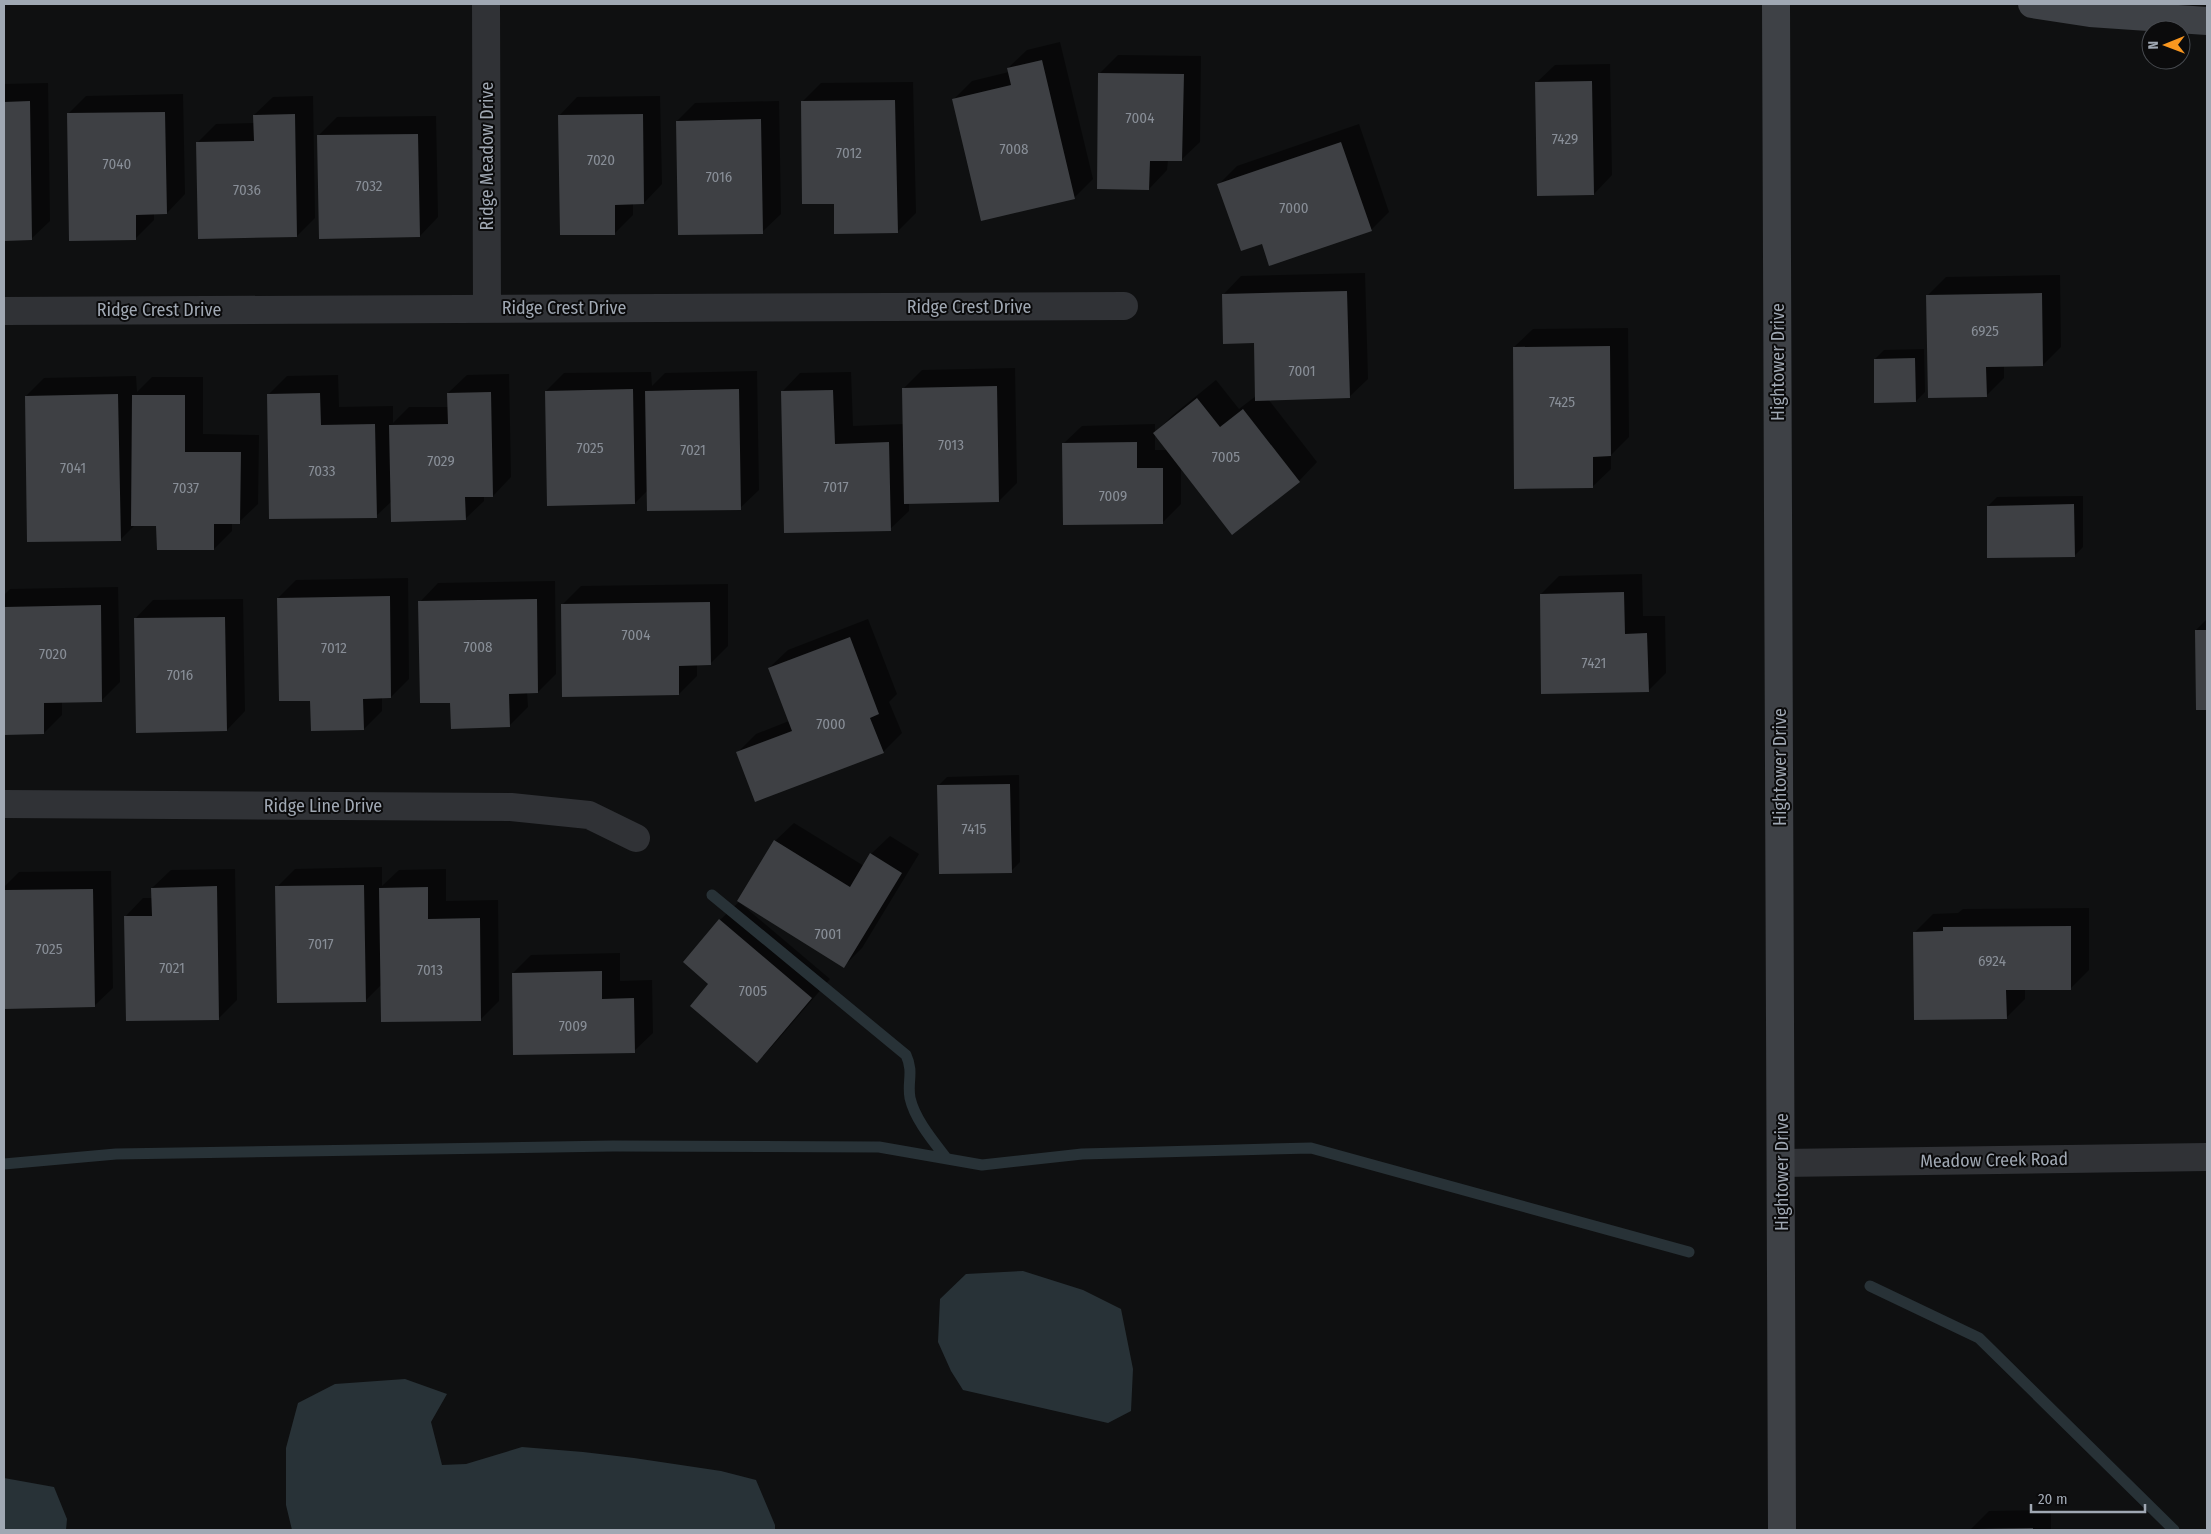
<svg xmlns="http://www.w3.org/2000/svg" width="2211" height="1534" font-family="'Fira Sans Condensed',sans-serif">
<rect width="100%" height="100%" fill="#0f1011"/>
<path fill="#283237" d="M1023 1271 1083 1290 1121 1309 1133 1369 1131 1411 1108 1423 963 1390 951 1371 938 1342 940 1299 966 1274Z
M405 1379 447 1394 431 1422 442 1465 466 1464 522 1447 583 1452 634 1458 721 1471 756 1480 775 1525V1530H292L286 1505V1448L298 1403 335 1384Z
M4 1478 54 1487 67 1519 66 1530H4Z"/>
<path fill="#0007" fill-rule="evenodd" d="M1060 42 1093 179 1074 198 954 99 972 81 1009 72 1008 68 1027 50Z
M1118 55 1201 56 1200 142 1181 160H1168L1167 170 1149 189 1099 74Z
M1610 64 1612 175 1594 194 1536 83 1555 65Z
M913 82 916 213 897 232 836 203 802 102 821 83Z
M48 83 50 221 31 239 4 240V84Z
M183 94 185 194 167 213H154V220L135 239 68 114 86 96Z
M313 96 315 218 297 236 198 142 216 124 254 123V115L273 97Z
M660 96 662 184 644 203H633V215L615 233 559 116 577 97Z
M779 101 781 214 762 232 677 121 695 103Z
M436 116 438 217 420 236 318 136 337 117Z
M1359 124 1389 212 1371 230 1263 242 1219 184 1237 166Z
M1365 273 1368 379 1349 397 1268 399 1317 462 1299 481 1181 467V504L1163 522 1063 444 1082 426 1155 424V433L1173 415 1216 380 1239 409 1256 396 1255 342 1223 295 1241 276ZM1155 434 1168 450H1155Z
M2060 275 2061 347 2043 365 2004 366V378L1986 396 1928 295 1946 277Z
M1628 328 1629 437 1611 455V469L1592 487 1514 347 1533 329Z
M1924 349 1925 392 1916 401 1875 359 1884 350Z
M1015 368 1017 483 999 501 909 503V511L890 529 782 392 800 373 851 372 853 426 904 424V388L922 370Z
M757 371 759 490 740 508 648 490 635 503 546 391 564 373 651 372 652 386 665 373Z
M509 374 511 477 493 496H484V501L465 519 392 501 376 516 268 395 287 376 338 375 339 407 393 406V423L409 407H448V393L467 375Z
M136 376 137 392 152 377H203V434L259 435 258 504 239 522H232V531L214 549 157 524H136L120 540 26 396 44 378Z
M2083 496V547L2074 556 1988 506 1997 497Z
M1642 574 1643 616H1665L1666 673 1648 691 1541 594 1559 576Z
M408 578 409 679 391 697H382V711L364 729 311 699 278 598 296 580Z
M555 581 556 674 538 692H527L528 707 509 726 451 701 420 602 438 583Z
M728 584V646L710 664H697V676L679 694 562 605 581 586Z
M118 587 120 682 102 700 62 701V715L44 733 4 734V595L10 589Z
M243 599 245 711 227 730 135 619 153 600Z
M868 619 897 694 889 702 902 733 883 752H738L756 734 789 721 769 668 788 650Z
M2207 619V709H2197L2196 630Z
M1019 775 1020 862 1011 871 938 786 947 777Z
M794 823 864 866 871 854 890 836 919 854 862 948 844 966 740 901 739 902 830 979 775 1043 757 1062 710 984 720 920 740 901 775 841Z
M382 867V886L399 870 446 869V901L498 900 499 1001 480 1020 381 985 366 1000 277 887 295 869Z
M235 869 237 1000 219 1018 125 917 143 898H153L152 888 171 870Z
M111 871 113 988 94 1006 4 1008V887L19 872Z
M2089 908V970L2071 988 2025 989V999L2006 1018 1915 932 1933 914 1958 913 1963 909Z
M620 953V981L652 980 653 1033 634 1051 513 973 531 955Z
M2051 1510V1530H1970L1989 1511Z"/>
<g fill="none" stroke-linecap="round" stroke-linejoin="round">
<path stroke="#283237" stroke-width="11" d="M712 895 906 1055C914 1072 907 1082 910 1098 915 1120 934 1142 947 1159
M4 1164 116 1154 613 1146 879 1147 982 1165 1082 1154 1311 1148 1689 1252
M1870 1286 1979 1338 2174 1530"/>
</g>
<path fill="#3e4044" d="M1042 60 1075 199 981 221 952 99 1011 85 1007 68Z
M1098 73 1184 74 1182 161H1150L1149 190 1097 189Z
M1592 81 1594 195 1537 196 1535 82Z
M895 100 898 233 834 234V204H802L801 101Z
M30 101 32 240 4 241V102Z
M165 112 167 214 136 215V240L69 241 67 113Z
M295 114 297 237 198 239 196 142 254 141 253 115Z
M643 114 644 204 615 205V235H560L558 115Z
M761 119 763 234 678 235 676 121Z
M418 134 420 237 319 239 317 135Z
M1341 142 1372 231 1269 266 1262 244 1241 251 1217 184Z
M1347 291 1350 398 1255 401 1254 343 1223 344 1222 294Z
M2042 293 2043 366 1986 367 1987 397 1928 398 1926 295Z
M1610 346 1611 456 1593 457V488L1514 489 1513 347Z
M1915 358 1916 402 1874 403V359Z
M997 386 999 502 904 504 902 388Z
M633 389 635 504 547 506 545 391Z
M739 389 741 510 647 511 645 391Z
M833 390 835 444 889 442 891 531 784 533 781 391Z
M491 392 493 497H465L466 520 391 522 389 425 448 424 447 393Z
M320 393 321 425 375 424 377 518 269 519 267 394Z
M118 394 121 541 27 542 25 396Z
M132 395H185V452H241L240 524H214V550H157L156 526H131Z
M1197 398 1220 427 1243 409 1300 482 1232 535 1153 433Z
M1137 442V468H1163V524L1063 525 1062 443Z
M2074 504 2075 557 1987 558V506Z
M1624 592 1625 634 1647 633 1649 692 1541 694 1540 594Z
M390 596 391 698 363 699 364 730 311 731 310 701H279L277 598Z
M537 599 538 693 509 694 510 727 451 729 450 703H420L418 601Z
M710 602 711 665 679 666V695L562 697 561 604Z
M101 605 102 702 44 703V734L4 735V607Z
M225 617 227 731 136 733 134 618Z
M2195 630H2207V710H2196Z
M850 637 879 714 870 718 884 753 755 802 736 752 792 731 768 668Z
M1010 784 1012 873 939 874 937 785Z
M774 840 850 887 870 853 902 873 844 968 737 901Z
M364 885 366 1002 277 1003 275 886Z
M217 886 219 1020 126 1021 124 916H152L151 888Z
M428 887V919L480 918 481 1021 381 1022 379 888Z
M93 889 95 1007 4 1009V890Z
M719 919 812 998 757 1063 690 1006 708 984 683 962Z
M2071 926V990H2006L2007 1019 1914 1020 1913 932 1943 931V927Z
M602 971V999L634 998 635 1053 513 1055 512 973Z
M2033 1528V1530H1976V1529Z"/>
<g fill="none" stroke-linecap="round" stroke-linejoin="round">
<path stroke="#303236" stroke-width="28" d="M486 4 487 308
M4 311 1124 306
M4 804 511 807 589 815 636 838
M1782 1163 2207 1157"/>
<path stroke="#3e4146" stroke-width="28" d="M1776 4 1782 1530
M2032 4 2090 13 2207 21"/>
</g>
<g text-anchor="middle" stroke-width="4" stroke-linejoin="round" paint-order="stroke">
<g font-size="15" fill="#888e97">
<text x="1140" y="123">7004</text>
<text x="1565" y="144">7429</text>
<text x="1014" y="154">7008</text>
<text x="849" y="158">7012</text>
<text x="601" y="165">7020</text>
<text x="117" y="169">7040</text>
<text x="719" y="182">7016</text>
<text x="369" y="191">7032</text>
<text x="247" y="195">7036</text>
<text x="1294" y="213">7000</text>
<text x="1985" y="336">6925</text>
<text x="1302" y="376">7001</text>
<text x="1562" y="407">7425</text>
<text x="951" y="450">7013</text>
<text x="590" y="453">7025</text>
<text x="693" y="455">7021</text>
<text x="1226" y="462">7005</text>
<text x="441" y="466">7029</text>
<text x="73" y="473">7041</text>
<text x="322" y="476">7033</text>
<text x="836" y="492">7017</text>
<text x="186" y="493">7037</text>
<text x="1113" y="501">7009</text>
<text x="636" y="640">7004</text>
<text x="478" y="652">7008</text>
<text x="334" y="653">7012</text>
<text x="53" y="659">7020</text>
<text x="1594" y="668">7421</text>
<text x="180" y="680">7016</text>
<text x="831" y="729">7000</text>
<text x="974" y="834">7415</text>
<text x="828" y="939">7001</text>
<text x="321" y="949">7017</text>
<text x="49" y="954">7025</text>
<text x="1992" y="966">6924</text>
<text x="172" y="973">7021</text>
<text x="430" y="975">7013</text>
<text x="753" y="996">7005</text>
<text x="573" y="1031">7009</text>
</g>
<g font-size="18" fill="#a0a8b3" stroke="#0b0b0c">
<text transform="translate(487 156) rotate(-90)" y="6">Ridge Meadow Drive</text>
<text x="969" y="313">Ridge Crest Drive</text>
<text x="564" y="314">Ridge Crest Drive</text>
<text x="159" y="316">Ridge Crest Drive</text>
<text transform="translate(1778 362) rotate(-90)" y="6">Hightower Drive</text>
<text transform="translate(1780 767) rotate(-90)" y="6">Hightower Drive</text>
<text x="323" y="812">Ridge Line Drive</text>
<text transform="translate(1994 1160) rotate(-1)" y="6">Meadow Creek Road</text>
<text transform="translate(1782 1172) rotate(-90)" y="6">Hightower Drive</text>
</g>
</g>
<rect width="2211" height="1534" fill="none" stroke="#a0a8b3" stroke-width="10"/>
<g transform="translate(2166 45) rotate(269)"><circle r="24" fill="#0b0b0c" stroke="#474a4f"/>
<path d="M0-4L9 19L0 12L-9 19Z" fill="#fa971f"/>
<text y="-8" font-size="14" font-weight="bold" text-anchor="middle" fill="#a0a8b3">N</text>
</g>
<path d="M2031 1504v8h114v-8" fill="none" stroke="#a0a8b3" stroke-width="2.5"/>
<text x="2038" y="1504" font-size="15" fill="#a0a8b3" stroke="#0b0b0c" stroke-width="4" paint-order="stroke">20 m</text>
</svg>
